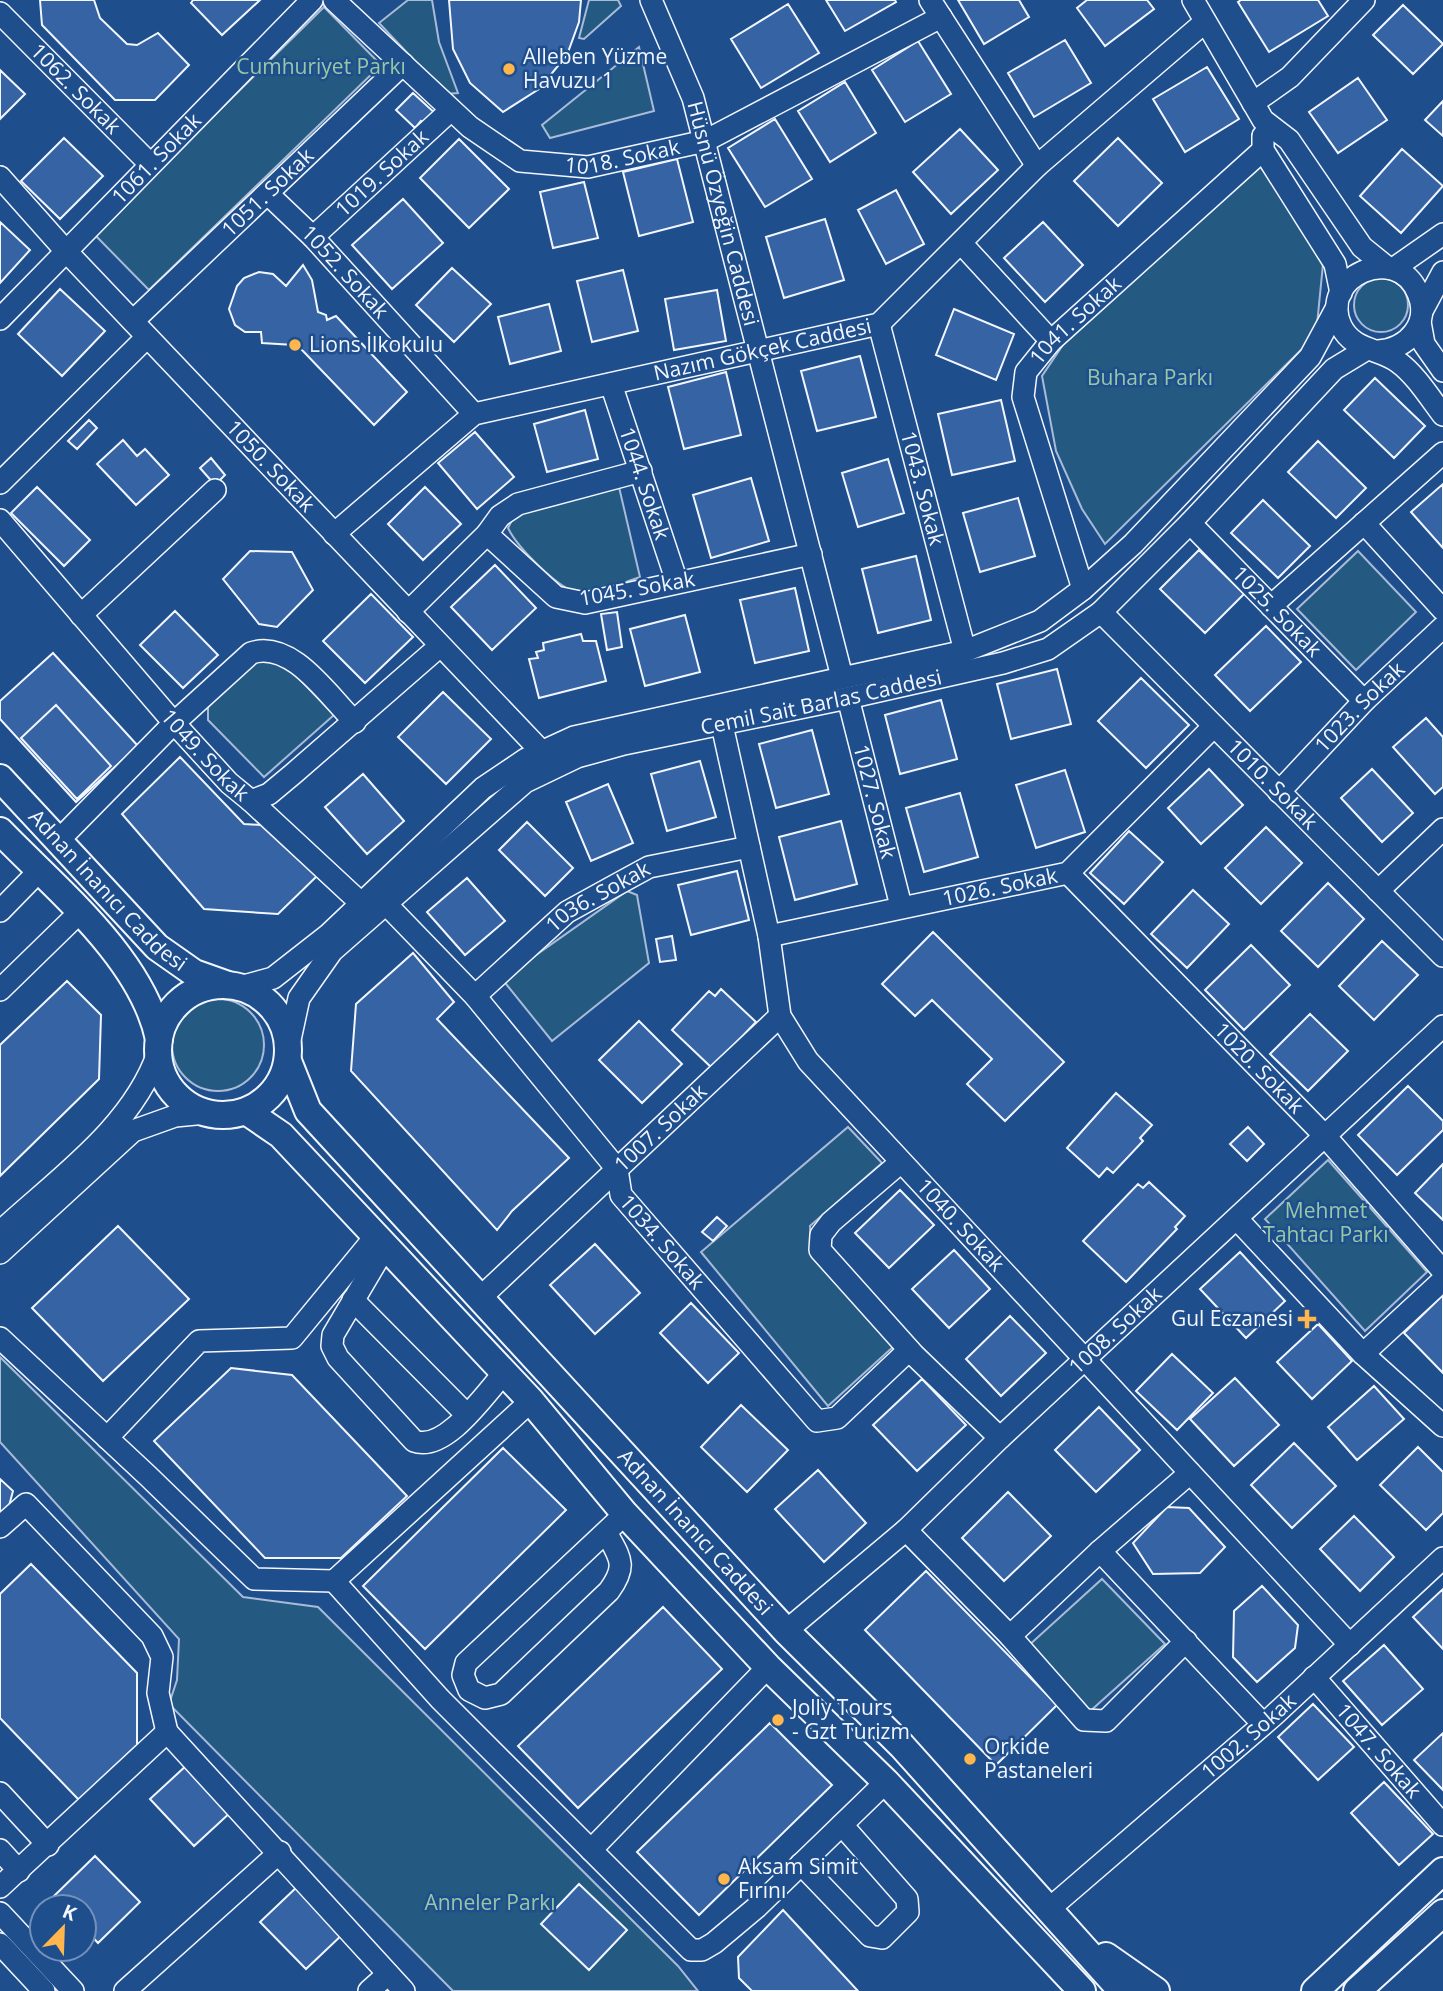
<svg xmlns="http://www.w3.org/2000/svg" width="1443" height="1991" font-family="'Open Sans',sans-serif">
<rect width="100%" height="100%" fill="#1f4e8c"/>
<path fill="#245a82" stroke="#a8bbd7" stroke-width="2" d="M408 0H432L439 42 458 93 446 94 379 23Z
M589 0H618L621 6 584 39 579 38Z
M324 7 381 65 149 290 94 234Z
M639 47 654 111 550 138 542 125Z
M1255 151 1323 264 1316 335 1105 544 1082 509 1056 451 1042 376 1069 336Z
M1354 305a27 27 0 1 1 54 0a27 27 0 1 1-54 0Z
M619 487 640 577C624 582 597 596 581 594 560 591 517 547 508 528L513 518 528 509Z
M1358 551 1416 612 1356 670 1297 609Z
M256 658 286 665 334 715 264 777 208 720V707Z
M627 891 637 895 649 963 552 1041 502 979Z
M172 1045a46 46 0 1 1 92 0a46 46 0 1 1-92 0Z
M848 1127 882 1163 810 1226 811 1256 894 1346 828 1406 701 1252Z
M1328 1160 1427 1272 1365 1331 1265 1219Z
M0 1357 243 1597 318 1607 678 1966 698 1991H453L169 1704 177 1680 179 1639 0 1442Z
M1102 1579 1165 1644 1088 1713 1027 1647Z"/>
<path fill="#3563a3" stroke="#f2f6ff" stroke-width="2" d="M40 0H94L100 18 127 44 137 45 158 33 189 65 155 100H115L42 25Z
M193 0H260L222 35 191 3Z
M449 0H581L579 22 567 55 539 89 503 112 470 83 453 49Z
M826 0H895L896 2 845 31Z
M958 0H1019L1029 17 984 44Z
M1087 0H1147L1154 9 1105 46 1077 8Z
M1241 0H1318L1328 16 1269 52 1238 2Z
M788 4 819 53 761 88 731 39Z
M1403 5 1443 44 1413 74 1373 35Z
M1065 40 1091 83 1034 117 1008 73Z
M918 41 951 94 905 122 872 70Z
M1207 67 1239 119 1185 152 1153 99Z
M0 70 25 94 0 119Z
M1358 78 1387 120 1338 153 1309 112Z
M845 82 876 133 830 162 798 111Z
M413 93 437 115 427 126 421 121 415 128 396 110Z
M1443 101V136L1425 120Z
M775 119 812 179 765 207 728 148Z
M960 129 998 170 951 214 913 172Z
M64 138 103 176 60 219 21 181Z
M1118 138 1162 183 1118 226 1074 181Z
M459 139 509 189 469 228 420 178Z
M1402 149 1443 186 1401 233 1360 196Z
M677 159 693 222 639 236 623 172Z
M584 182 598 238 553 248 540 192Z
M896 190 924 244 886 264 858 210Z
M403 199 443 243 392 289 352 245Z
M825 219 844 280 784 298 766 237Z
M0 222 30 250 0 283Z
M1043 222 1083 265 1045 302 1004 258Z
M303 265 312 280 318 312 326 315 327 320 336 316 407 392 374 425 303 351 294 345 262 343 261 332H245L235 325 229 309 237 286 244 278 259 272 273 274 286 286Z
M452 268 491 304 454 342 416 305Z
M623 270 638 331 592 342 577 281Z
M60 289 105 331 62 376 18 334Z
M717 290 726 341 674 350 665 299Z
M549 304 561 351 510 364 498 317Z
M954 309 1014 334 996 380 936 355Z
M860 356 876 417 817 431 801 371Z
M726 372 741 435 684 449 668 387Z
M1375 378 1425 426 1394 458 1344 410Z
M1001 400 1015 461 952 475 938 414Z
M585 410 598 459 547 472 534 424Z
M89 420 97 428 77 449 68 441Z
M475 432 514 477 477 509 438 463Z
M123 440 137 456 145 449 169 475 136 505 97 464Z
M1318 441 1366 488 1336 518 1288 472Z
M211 458 225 475 215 485 200 468Z
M888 459 904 513 858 527 842 473Z
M751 478 769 541 711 558 693 495Z
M1443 484V548L1411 512Z
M37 487 90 540 64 566 11 513Z
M425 487 461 524 423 560 388 524Z
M1018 498 1035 556 980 572 963 513Z
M1263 500 1310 546 1278 578 1231 533Z
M1199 550 1244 594 1205 633 1160 589Z
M250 551 292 552 313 590 277 627 259 624 223 579Z
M916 556 931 620 878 633 862 569Z
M495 565 536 608 492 650 451 607Z
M795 588 809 651 755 663 740 600Z
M371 594 413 637 365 683 323 641Z
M175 611 218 655 183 688 140 645Z
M617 612 622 647 607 650 601 614Z
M685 615 700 672 645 686 630 629Z
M1266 626 1301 662 1250 711 1215 675Z
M581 634 583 641H596L606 681 539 698 529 659 538 658 536 652 544 650 543 643Z
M53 653 138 746 76 802 0 719V701Z
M1057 669 1071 724 1011 739 997 684Z
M1141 678 1189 725 1146 768 1098 721Z
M443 692 491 739 446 784 398 737Z
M941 700 957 759 900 774 885 715Z
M56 705 111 766 77 799 21 738Z
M1426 718 1443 737V787L1435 794 1393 747Z
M812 730 829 794 776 808 759 744Z
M180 757 244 824 261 825 278 837 317 876 278 914 204 909 122 814Z
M700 761 716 817 667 831 651 774Z
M1209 769 1243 805 1201 844 1168 808Z
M1372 769 1413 813 1382 842 1341 798Z
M1065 770 1085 832 1036 848 1016 785Z
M363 774 404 821 367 854 325 807Z
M608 784 633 843 591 861 566 802Z
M960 793 978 857 924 872 906 808Z
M841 821 857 884 795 900 779 837Z
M527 822 573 868 545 896 499 850Z
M1266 827 1302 863 1261 904 1225 868Z
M1129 831 1163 862 1124 904 1090 873Z
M737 871 749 920 691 935 678 885Z
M467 878 505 921 465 955 427 912Z
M1328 883 1364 919 1318 967 1281 931Z
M1193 890 1229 924 1187 968 1151 934Z
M933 932 1064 1062 1005 1121 967 1084 992 1059 932 1000 915 1016 882 984Z
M672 936 676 960 660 962 656 939Z
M1382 941 1418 975 1374 1020 1339 986Z
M1251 945 1290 985 1244 1030 1205 990Z
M413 953 454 1002 437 1019 569 1158 512 1211 497 1230 351 1071 356 1004Z
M67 981 101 1015 99 1079 0 1176V1045Z
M721 989 756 1022 712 1068 672 1030 709 991 715 996Z
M1310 1014 1348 1051 1308 1091 1270 1054Z
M639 1021 682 1064 642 1103 599 1060Z
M1408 1086 1443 1121V1130L1397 1175 1358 1135Z
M1116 1093 1152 1125 1140 1138 1143 1141 1113 1173 1107 1168 1099 1177 1067 1148Z
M1248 1127 1264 1144 1247 1161 1230 1144Z
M1443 1164V1220L1415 1193Z
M1149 1182 1185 1216 1175 1227 1177 1229 1126 1282 1083 1241 1138 1184 1143 1188Z
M900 1190 934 1225 889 1268 855 1233Z
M717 1217 727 1226 713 1241 702 1232Z
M118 1226 189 1299 103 1381 32 1308Z
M595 1244 640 1293 595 1334 550 1285Z
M954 1250 990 1289 949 1328 912 1289Z
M1240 1252 1285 1301 1246 1338 1200 1289Z
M1442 1296 1443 1297V1373L1404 1333Z
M691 1303 739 1353 708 1383 660 1333Z
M1010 1316 1046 1353 1001 1396 966 1359Z
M1318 1324 1352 1361 1312 1399 1277 1362Z
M1172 1354 1213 1393 1177 1430 1136 1391Z
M231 1368 292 1375 407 1496 341 1558H265L154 1441Z
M1235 1378 1279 1425 1234 1466 1190 1419Z
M922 1379 966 1425 917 1471 873 1425Z
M1374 1386 1404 1419 1357 1460 1328 1427Z
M741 1405 788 1450 747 1492 701 1447Z
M1099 1407 1140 1450 1096 1492 1055 1450Z
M1294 1443 1336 1486 1292 1528 1251 1485Z
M1418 1447 1443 1472V1513L1426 1530 1380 1485Z
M503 1448 566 1510 425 1649 363 1586Z
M818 1470 866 1523 824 1562 775 1509Z
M0 1479 13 1491 7 1513 0 1519Z
M1008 1492 1051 1536 1004 1581 962 1538Z
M1167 1507 1189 1508 1225 1547 1200 1573 1153 1574 1133 1543Z
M1354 1516 1394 1557 1360 1591 1320 1549Z
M31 1564 137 1673V1745L79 1800 0 1718V1594Z
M926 1571 1057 1705 996 1765 865 1630Z
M1262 1586 1298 1625 1295 1648 1257 1682 1233 1657 1234 1611Z
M1443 1589V1649L1413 1617Z
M663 1607 722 1669 578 1808 518 1746Z
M1384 1645 1423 1689 1382 1725 1343 1681Z
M1313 1704 1354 1747 1318 1780 1278 1737Z
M770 1723 832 1785 699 1915 637 1852Z
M1443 1733V1790L1414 1760Z
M188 1764 232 1811 194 1846 150 1799Z
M1384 1782 1433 1834 1399 1865 1351 1813Z
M95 1856 140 1902 98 1943 84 1928V1907H63L53 1897Z
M579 1884 627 1930 589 1970 541 1924Z
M299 1885 344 1933 306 1969 260 1922Z
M783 1910 858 1991H752L739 1978 738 1957Z"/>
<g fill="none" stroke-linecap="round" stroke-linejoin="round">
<defs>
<g id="minor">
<path id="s1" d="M334 0 470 127 520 161 588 167 705 141 941 17"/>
<path id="s2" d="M651 0 693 98 842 677"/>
<path d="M930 0 1037 166"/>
<path d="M1193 0 1263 120 1289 140 1362 247 1388 268"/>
<path id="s3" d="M0 13 150 164"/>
<path d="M1253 103 1290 77 1364 0"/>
<path d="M1263 136V150L1335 264 1341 293"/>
<path id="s4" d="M0 177 65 250 542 752"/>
<path id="s5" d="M269 195 313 237 474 414"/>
<path id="s6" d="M313 237 451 110"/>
<path d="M961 243 1051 341"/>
<path d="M1393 269 1443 234"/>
<path d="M1422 311 1443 272"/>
<path id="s7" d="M0 319 312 0"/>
<path id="s8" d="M133 321 403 64"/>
<path d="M1420 322 1424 344 1443 371"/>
<path id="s9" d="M879 324 965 651"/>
<path d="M1378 351C1408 349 1431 323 1418 293 1397 242 1318 276 1341 326 1353 351 1379 348 1398 362 1415 374 1430 398 1443 415"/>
<path id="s10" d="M611 384 677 582"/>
<path d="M0 483 147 337"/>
<path id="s11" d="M0 520 174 723 229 783 251 801 269 794 293 774 440 646"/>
<path id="s12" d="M1190 523 1364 701"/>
<path d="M1364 523 1443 610"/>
<path id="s13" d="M334 534 474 414 879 324 1037 166 1205 22"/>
<path d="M487 534 556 597 585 603 811 554"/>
<path id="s14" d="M1083 589 1023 397 1026 372 1051 341 1263 150"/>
<path d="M1271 606 1443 453"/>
<path d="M408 612 487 534 500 516 518 504 641 471"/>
<path id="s15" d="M1101 612 1443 956"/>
<path d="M81 615 215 490"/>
<path id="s16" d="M848 698 901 906"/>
<path id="s17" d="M722 725 769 936 780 1016 808 1061 1350 1645"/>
<path id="s18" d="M1279 792 1364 701 1443 627"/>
<path d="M251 801 363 905"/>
<path d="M58 841 174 723 251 653C292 639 329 697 355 722"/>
<path id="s19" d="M1068 873 1325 1136 1443 1271"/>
<path d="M1378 891 1443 829"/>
<path id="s20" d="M387 905 475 996 617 1169 621 1195 817 1421 837 1418 909 1350"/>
<path d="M0 911 39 871"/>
<path id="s21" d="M769 936 1068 873 1214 726"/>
<path d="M240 987 273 978 328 935 483 788 526 759 574 737 965 651 1040 621 1083 589 1133 544 1310 357 1337 307"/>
<path d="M0 990 79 913"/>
<path id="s22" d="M475 996 567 912 616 885 649 867 749 847"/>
<path id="s23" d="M288 1049 299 998 332 951 525 782 577 757 624 744 848 698 1003 663 1048 649 1101 612 1190 523 1334 369 1367 349"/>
<path d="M901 1162 831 1222 821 1235 820 1250 914 1355 1000 1438"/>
<path d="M1237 1219 1363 1354 1443 1426"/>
<path d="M0 1232C57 1179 132 1128 158 1053"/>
<path d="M385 1247 333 1335 332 1346 338 1358 414 1441C445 1453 485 1394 504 1373"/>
<path d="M0 1253 133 1131 175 1116 206 1113"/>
<path id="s24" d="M480 1298 780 1016"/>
<path d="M353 1300 467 1415"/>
<path d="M0 1338 148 1476 254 1579 334 1581 531 1401"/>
<path d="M1363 1354 1443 1280"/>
<path d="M107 1438 199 1341 292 1338 375 1237"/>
<path d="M0 1527 26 1504 152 1636 162 1657 158 1693 167 1732"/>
<path d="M906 1530 1010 1636"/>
<path d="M606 1532C620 1558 628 1565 609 1591L501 1694 485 1698 469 1690 463 1675 466 1663 625 1514"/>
<path d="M1100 1551 1263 1724"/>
<path d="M334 1581 440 1699 691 1950H702L714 1943 757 1907 886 1782"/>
<path id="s25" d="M786 1631 906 1530 1000 1438 1443 1026"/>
<path d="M1186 1641 1106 1721 1084 1720 1010 1636 1100 1551 1190 1473"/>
<path id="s26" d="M1314 1677 1443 1825"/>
<path d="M0 1793 48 1845"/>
<path d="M0 1850 19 1871"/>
<path d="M591 1850 768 1667"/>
<path d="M801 1864 870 1936 882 1938 908 1912 907 1899 842 1825"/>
<path d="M0 1887 167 1732 404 1991"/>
<path id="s27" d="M1049 1909 1273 1716 1443 1558"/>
<path d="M0 1913 73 1991"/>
<path d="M0 1944 44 1991"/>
<path d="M125 1991 280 1852"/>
<path d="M369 1991 388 1974"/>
</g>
<g id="major">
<path id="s28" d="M0 778 157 947 194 973 225 984"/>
<path d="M0 831C56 889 142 958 159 1039"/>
<circle cx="223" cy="1050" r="65"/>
<path id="s29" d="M288 1061 308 1111 786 1631 902 1746 1122 1991"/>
<path d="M246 1111 281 1135 358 1217 531 1401 625 1514 768 1667 886 1782 1082 1991"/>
<path d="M1106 1956 1156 1991"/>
<path d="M1315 1991 1443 1871"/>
<path d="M1357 1991 1443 1913"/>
</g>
</defs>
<use href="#minor" stroke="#f2f6ff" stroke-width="24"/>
<use href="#major" stroke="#f2f6ff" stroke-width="30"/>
<use href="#minor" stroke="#1f4e8c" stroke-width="21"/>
<use href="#major" stroke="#1f4e8c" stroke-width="26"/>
</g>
<g fill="#ffb74d" stroke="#1f4e8c" stroke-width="2.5">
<circle cx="509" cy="69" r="7"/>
<circle cx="295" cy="345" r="7"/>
<path d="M1303.5 1308.5h7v7h7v7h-7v7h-7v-7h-7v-7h7z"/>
<circle cx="778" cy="1720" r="7"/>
<circle cx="970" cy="1759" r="7"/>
<circle cx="724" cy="1879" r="7"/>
</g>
<g text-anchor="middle" stroke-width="5" stroke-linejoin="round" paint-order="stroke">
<g font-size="21" fill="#f2f6ff" stroke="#1f4e8c" text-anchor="start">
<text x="523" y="64">Alleben Yüzme<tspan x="523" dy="24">Havuzu 1</tspan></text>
<text x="309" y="352">Lions İlkokulu</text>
<text x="1293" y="1326" text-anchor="end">Gul Eczanesi</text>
<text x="792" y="1715">Jolly Tours<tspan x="792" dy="24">- Gzt Turizm</tspan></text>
<text x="984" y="1754">Orkide<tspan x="984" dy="24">Pastaneleri</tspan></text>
<text x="738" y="1874">Aksam Simit<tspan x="738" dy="24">Fırını</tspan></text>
</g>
<g font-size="21" fill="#97c8a6" stroke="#1f4e8c">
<text x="321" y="74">Cumhuriyet Parkı</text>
<text x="1150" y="385">Buhara Parkı</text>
<text x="1326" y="1218">Mehmet<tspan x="1326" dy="24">Tahtacı Parkı</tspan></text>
<text x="490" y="1910">Anneler Parkı</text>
</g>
<g font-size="21" fill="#f2f6ff" stroke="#1f4e8c">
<text dy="7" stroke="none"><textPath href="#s3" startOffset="107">1062. Sokak</textPath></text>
<text dy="7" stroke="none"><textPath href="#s1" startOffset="350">1018. Sokak</textPath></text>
<text dy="7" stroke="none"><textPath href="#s7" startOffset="224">1061. Sokak</textPath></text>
<text dy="7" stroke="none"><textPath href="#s6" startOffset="94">1019. Sokak</textPath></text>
<text dy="7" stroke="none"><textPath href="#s8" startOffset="186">1051. Sokak</textPath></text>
<text dy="7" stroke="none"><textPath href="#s2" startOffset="226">Hüsnü Özyeğin Caddesi</textPath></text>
<text dy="7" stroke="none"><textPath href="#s5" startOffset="108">1052. Sokak</textPath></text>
<text dy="7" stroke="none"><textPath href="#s14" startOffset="298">1041. Sokak</textPath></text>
<text dy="7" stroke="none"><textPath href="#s13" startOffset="480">Nazım Gökçek Caddesi</textPath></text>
<text dy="7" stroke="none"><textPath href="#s4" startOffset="396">1050. Sokak</textPath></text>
<text dy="7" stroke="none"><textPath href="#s10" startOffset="105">1044. Sokak</textPath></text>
<text dy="7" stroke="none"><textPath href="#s9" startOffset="170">1043. Sokak</textPath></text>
<text transform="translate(637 589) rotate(-10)" y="7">1045. Sokak</text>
<text dy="7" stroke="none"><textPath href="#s12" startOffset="124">1025. Sokak</textPath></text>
<text dy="7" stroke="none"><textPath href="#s23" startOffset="674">Cemil Sait Barlas Caddesi</textPath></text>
<text dy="7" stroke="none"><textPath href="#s18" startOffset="117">1023. Sokak</textPath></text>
<text dy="7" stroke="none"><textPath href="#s11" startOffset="312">1049. Sokak</textPath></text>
<text dy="7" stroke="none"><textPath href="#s15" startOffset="243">1010. Sokak</textPath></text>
<text dy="7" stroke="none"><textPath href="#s16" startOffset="107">1027. Sokak</textPath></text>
<text dy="7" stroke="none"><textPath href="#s21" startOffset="236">1026. Sokak</textPath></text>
<text dy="7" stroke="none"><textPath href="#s28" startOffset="156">Adnan İnanıcı Caddesi</textPath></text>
<text dy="7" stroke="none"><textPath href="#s22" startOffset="159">1036. Sokak</textPath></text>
<text dy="7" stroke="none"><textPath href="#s19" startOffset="273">1020. Sokak</textPath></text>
<text dy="7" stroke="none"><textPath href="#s24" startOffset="248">1007. Sokak</textPath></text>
<text dy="7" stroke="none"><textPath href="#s17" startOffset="574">1040. Sokak</textPath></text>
<text dy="7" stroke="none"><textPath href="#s20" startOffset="439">1034. Sokak</textPath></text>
<text dy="7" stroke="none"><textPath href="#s25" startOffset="446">1008. Sokak</textPath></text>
<text dy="7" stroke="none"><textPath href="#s29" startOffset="626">Adnan İnanıcı Caddesi</textPath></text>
<text dy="7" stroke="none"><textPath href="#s27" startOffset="264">1002. Sokak</textPath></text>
<text dy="7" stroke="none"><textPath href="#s26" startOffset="98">1047. Sokak</textPath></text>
</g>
</g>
<g transform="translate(63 1928) rotate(23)"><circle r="33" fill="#1f4e8c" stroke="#7391ba" stroke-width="2"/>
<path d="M0-5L12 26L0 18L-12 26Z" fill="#ffb74d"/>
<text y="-10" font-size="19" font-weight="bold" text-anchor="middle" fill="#f2f6ff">K</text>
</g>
</svg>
